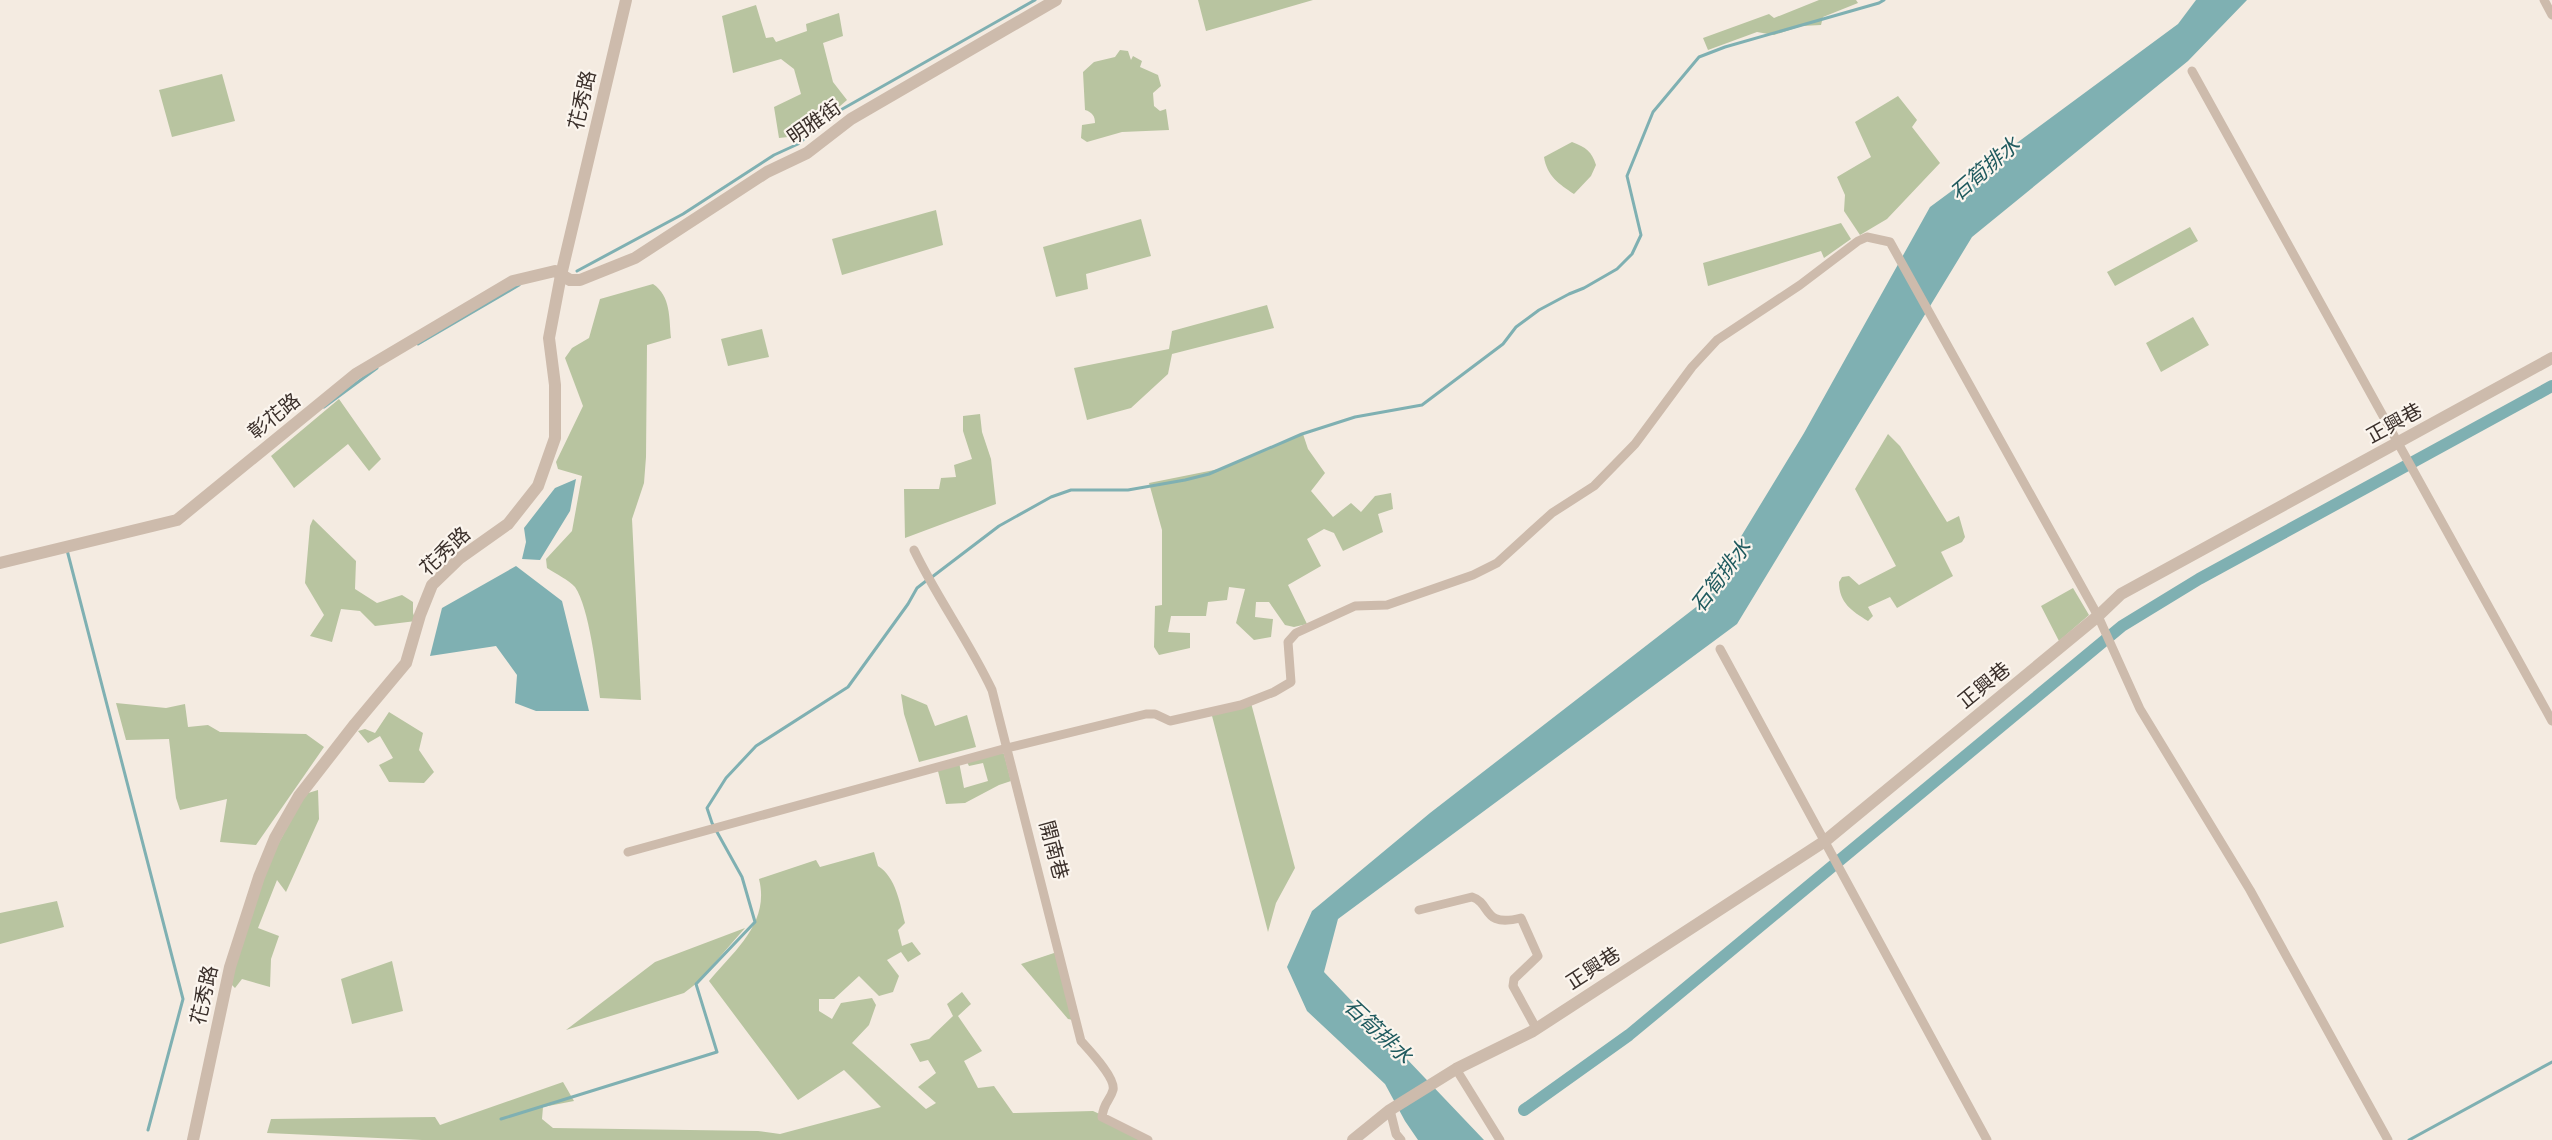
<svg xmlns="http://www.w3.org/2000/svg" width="2552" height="1140" font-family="Karla,'Noto Sans TC',sans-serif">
<rect width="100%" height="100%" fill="#f4ebe1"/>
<path fill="#b8c4a0" d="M1198 0H1313L1206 31Z
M1819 0H1856L1858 3 1823 17 1821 25 1802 26 1774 35 1757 32 1708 50 1703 38 1769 14 1774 18Z
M756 5 766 38 773 37 776 42 807 31 806 24 839 13 843 36 823 43 833 82 847 100 832 113 827 108 805 122 807 135 779 138 774 107 801 94 794 69 781 59 733 73 722 16Z
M1120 50 1128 51 1131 60 1133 56 1142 61 1140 67 1158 75 1161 86 1153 93 1154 106 1160 111 1166 109 1169 130 1122 132 1087 142 1081 138 1082 125 1095 123C1095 116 1092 112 1085 110L1083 72 1094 62 1115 57Z
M222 74 235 121 172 137 159 90Z
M1898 96 1917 120 1912 127 1940 163 1887 219 1860 235 1844 211 1845 195 1837 177 1871 157 1855 122Z
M1572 142C1586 147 1592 152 1596 165L1591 176 1574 194C1559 184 1547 176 1544 157Z
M936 210 943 245 842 275 832 239Z
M1141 219 1151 256 1086 274 1088 289 1056 297 1043 247Z
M1841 223 1851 239 1824 258 1821 251 1708 286 1703 263Z
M2190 227 2198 241 2115 286 2107 272Z
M653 284C671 296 669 318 671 338L647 345 646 457 644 483 632 519 641 700 600 698C597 673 589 607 575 587 569 580 556 574 547 568L546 559 572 531 582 476 558 469 556 462 583 406 565 358 572 348 589 338 600 299Z
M1267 305 1274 328 1172 354 1168 374 1131 408 1087 420 1074 368 1169 349 1172 331Z
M2193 317 2209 345 2161 372 2146 343Z
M762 329 769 357 728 366 721 339Z
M339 399 381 459 369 471 348 444 294 488 271 456Z
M980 414 982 432 991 459 996 504 905 538 904 489H939L941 478 956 477 954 465 972 459 963 431V416Z
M1303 434 1308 449 1325 473 1311 491 1333 517 1351 503 1361 512 1375 496 1391 493 1393 509 1378 514 1383 532 1343 551 1334 533 1324 529 1307 539 1321 566 1288 585 1307 624 1294 627 1285 625 1269 602H1256L1255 617 1273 619 1271 637 1254 640 1236 623 1245 589 1229 587 1227 600 1208 602 1206 616H1171L1168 632 1190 633V648L1159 655 1154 647 1155 606 1162 605V530L1149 483 1224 468Z
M1888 434 1900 446 1947 522 1959 516 1965 537 1962 542 1941 552 1953 576 1897 608 1890 597 1868 607 1873 616 1868 621C1852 611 1839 603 1839 582L1842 577 1849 576 1859 585 1896 566 1855 489Z
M313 519 356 561 355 589 377 603 402 595 413 602V613L416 621 375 626 360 611 341 609 332 642 310 636 324 615 305 583 310 526Z
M2073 588 2089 615 2059 641 2041 606Z
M901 694 927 705 935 726 967 715 976 747 919 762 904 714Z
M116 703 166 708 185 704 188 727 208 725 220 732 306 734 324 747 256 845 220 842 227 799 180 810 176 798 169 739 126 740Z
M1251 703 1295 868 1276 903 1268 932 1211 712Z
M389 712 423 733 419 750 434 772 424 783 389 782 379 765 393 758 380 736 368 743 358 731 365 729 375 733Z
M1000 752 1004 754 1011 781 999 785 965 803 946 804 937 767 959 762 964 788 988 781 983 763 969 766 966 760Z
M318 790 319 819 286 892 277 880 258 928 279 936 271 959 270 987 242 979 235 988 230 983 241 932 275 850 305 794Z
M874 852 878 866C896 877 900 904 905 923L898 930 902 946 912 942 921 954 908 962 901 952 887 960 899 976 893 992 879 996 859 976 834 999H819V1011L832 1019 841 1003 872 998 876 1005 869 1025 852 1043 926 1109 936 1103 918 1087 936 1073 928 1060 920 1062 910 1044 929 1039 953 1016 947 1004 962 992 971 1004 958 1016 982 1051 964 1061 978 1088 994 1086 1013 1113 1093 1111 1128 1127 1148 1140H422L267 1133 271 1119 435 1117 440 1125 563 1082 574 1101 543 1107 542 1119 553 1128 758 1131 780 1134 881 1107 844 1070 798 1100 709 981C735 950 770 923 759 879L816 860 820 867Z
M57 901 64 927 0 944V913Z
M745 928 697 983 684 993 566 1030 655 962Z
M1057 952 1073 1020 1068 1019 1021 964Z
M392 961 403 1011 352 1024 341 979Z"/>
<path fill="#7fb0b2" d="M2196 0H2247L2188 61 1972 237 1737 624 1338 919 1324 972 1484 1140H1418L1405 1121 1385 1084 1307 1011 1287 967 1312 911 1430 813 1700 604 1804 433 1930 207 2178 24Z
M576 479 570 511 540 560 522 559 526 542 524 528 555 488Z
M516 566 562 601 589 711H536L515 703 517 675 496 646 430 656 442 608Z"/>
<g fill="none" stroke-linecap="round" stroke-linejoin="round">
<path stroke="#7fb0b2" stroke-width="3" d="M577 271 683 214 774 155 798 144 830 116 1035 0
M418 344 519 285
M324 407 377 368
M67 550 183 999 148 1130
M932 577 999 526 1051 497 1071 490H1128L1185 480 1209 474 1302 434 1355 417 1422 405 1503 344 1516 327 1539 310 1569 294 1584 288 1617 269 1632 254 1641 235 1627 176 1653 112 1699 57 1725 47 1879 3 1884 0
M501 1119 717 1052 696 984 755 922 742 877 712 823 707 808 726 778 756 746 848 687 908 604 917 588 926 581
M2409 1140 2552 1062"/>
<path stroke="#7fb0b2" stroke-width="12" d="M1524 1110 1629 1035 2122 626 2199 579 2552 386"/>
<path stroke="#cdbbac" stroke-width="9" d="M2544 0 2552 15
M2192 71 2552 721
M914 550C937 598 969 641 992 690L1081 1041C1089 1050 1116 1078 1113 1090 1110 1101 1104 1101 1102 1117L1148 1140
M1720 649 1987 1140
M628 852 1007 748 1146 714H1155L1170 721 1241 705 1274 692 1291 682 1288 642 1296 633 1355 606 1387 605 1473 575 1497 563 1552 513 1594 486 1635 444 1692 367 1717 340 1800 285 1858 241 1867 237 1890 242 2098 616 2140 709 2250 890 2388 1140
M1419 910 1472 897C1492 903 1481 928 1521 918L1538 956 1514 979 1513 986 1536 1028
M1456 1069 1500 1140
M1390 1110 1396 1134 1401 1140"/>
<path stroke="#cdbbac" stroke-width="12" d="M0 563 177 520 356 374 513 281 555 271 570 280H580L635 258 767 172 807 153 851 119 1056 0
M193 1140 230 967 259 877 275 838 299 796 355 724 406 663 420 615 432 585 460 558 508 524 538 486 555 438V385L549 338 561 275 626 0
M1353 1140 1390 1110 1456 1069 1533 1031 1825 841 2098 616 2121 594 2552 358"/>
</g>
<g text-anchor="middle" stroke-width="4.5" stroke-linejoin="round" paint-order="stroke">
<g font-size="20" fill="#3b302b" stroke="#fbf5ee">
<text transform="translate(582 100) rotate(-77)" y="7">花秀路</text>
<text transform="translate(814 122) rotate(-35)" y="7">明雅街</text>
<text transform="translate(274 416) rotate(-39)" y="7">彰花路</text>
<text transform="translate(2394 423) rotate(-29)" y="7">正興巷</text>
<text transform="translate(445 551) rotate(-43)" y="7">花秀路</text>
<text transform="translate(1984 685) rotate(-39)" y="7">正興巷</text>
<text transform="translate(1054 850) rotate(75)" y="7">開南巷</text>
<text transform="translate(1593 968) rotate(-33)" y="7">正興巷</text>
<text transform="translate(204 995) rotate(-77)" y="7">花秀路</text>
</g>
<g font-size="21" font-style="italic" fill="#1f5a5e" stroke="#fbf5ee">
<text transform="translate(1985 169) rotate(-41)" y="7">石筍排水</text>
<text transform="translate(1721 576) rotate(-53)" y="7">石筍排水</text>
<text transform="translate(1378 1031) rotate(43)" y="7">石筍排水</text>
</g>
</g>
</svg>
